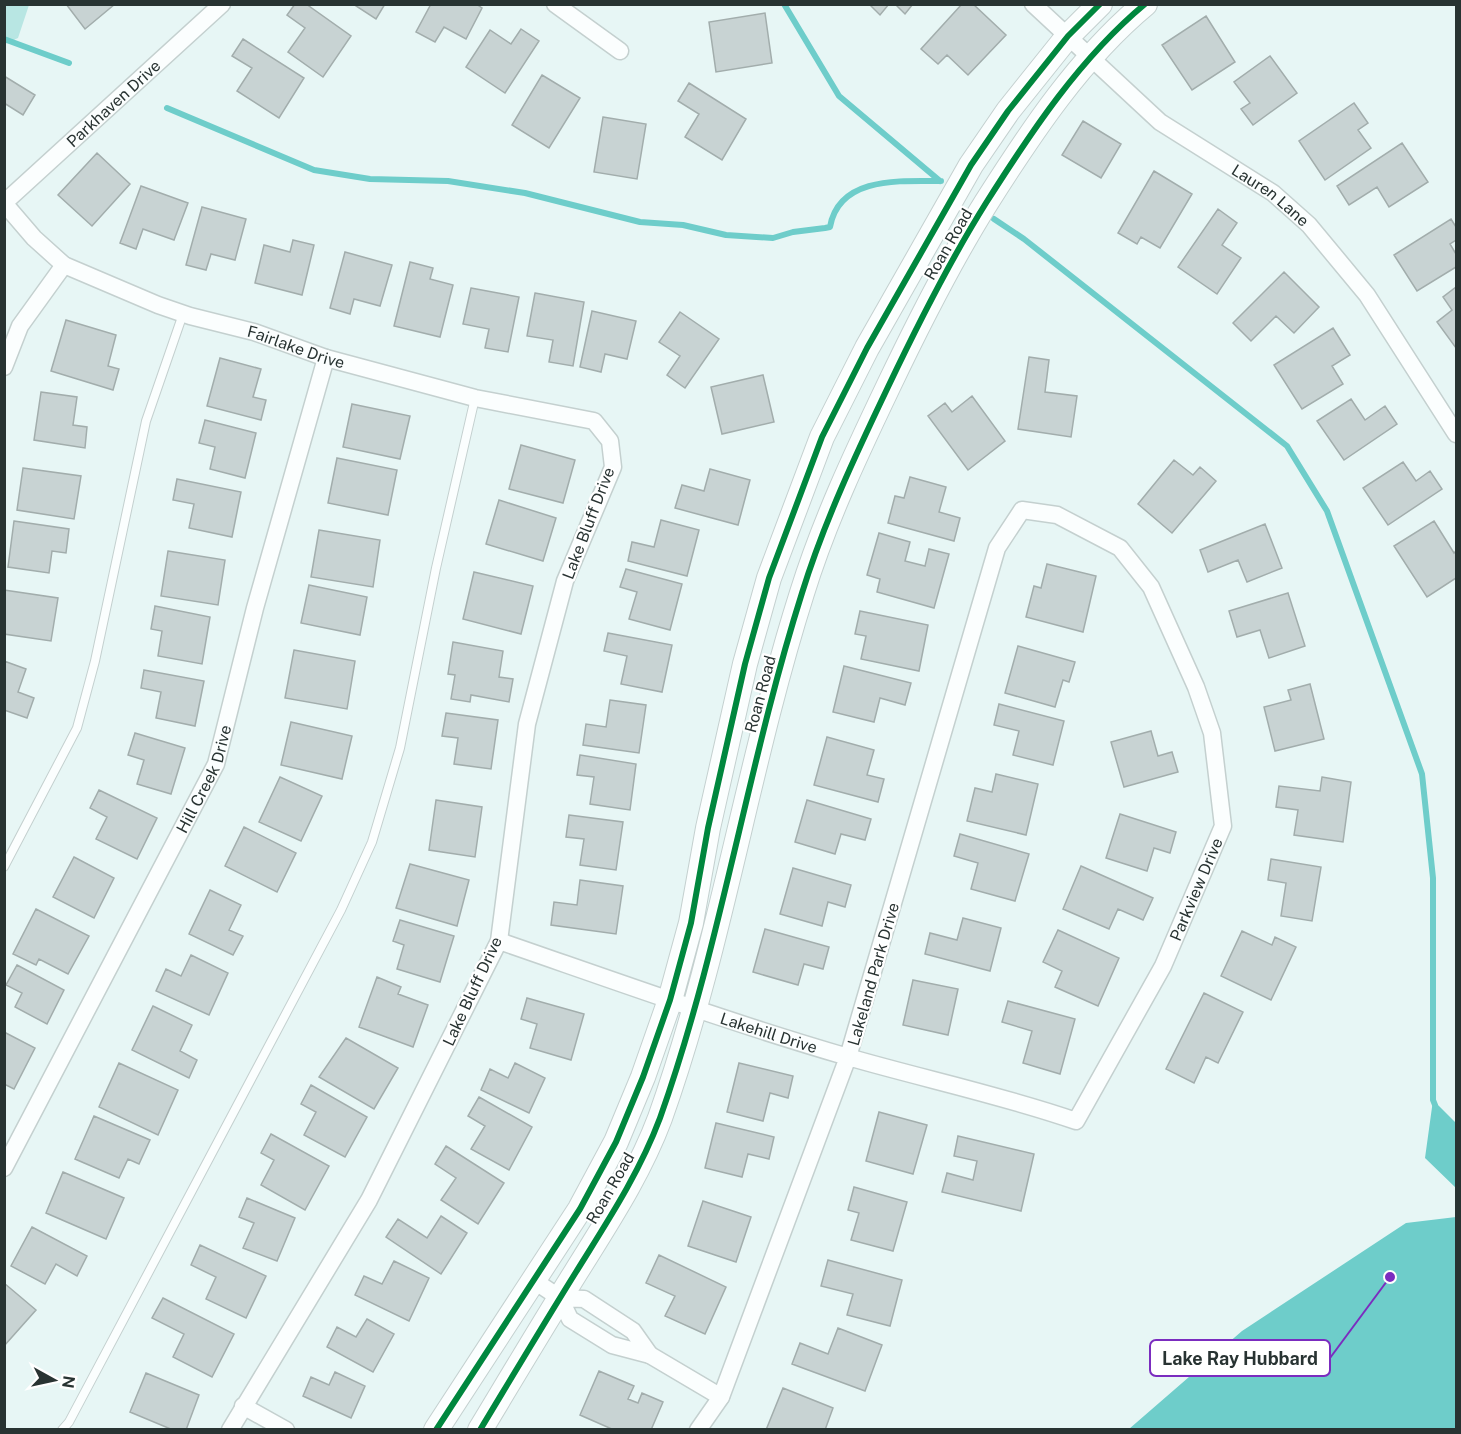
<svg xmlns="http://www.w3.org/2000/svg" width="1461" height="1434" font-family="'Public Sans',sans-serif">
<rect width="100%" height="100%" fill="#e7f6f5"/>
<path fill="#b8e6e3" d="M4 5H29L18 38 5 44Z"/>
<path fill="#6ecdca" d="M1433 1100 1456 1123V1188L1425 1158Z
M1456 1217V1429H1129L1242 1331 1406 1223Z"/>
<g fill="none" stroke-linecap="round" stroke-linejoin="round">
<path stroke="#6ecdca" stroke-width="6" d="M784 4 839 96 940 181
M4 39 69 63
M167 108 314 170 370 179 448 181 525 193 640 222 683 225 726 235 773 238 793 232 825 228 830 227C839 176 901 181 941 181
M994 219 1024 239 1287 446 1327 511 1422 774 1433 878V1100L1435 1105"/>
</g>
<path fill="#c8d3d3" stroke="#a2adac" stroke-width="1.5" d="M66 4H115L85 29Z
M295 4H306L351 36 323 77 288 52 305 28 287 15Z
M353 4H385L376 19Z
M431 4H476L482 8 466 39 444 27 435 42 416 32Z
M869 4H889L880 15Z
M895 4H913L905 14Z
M962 4H973L1006 35 968 75 947 55 938 64 921 49Z
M765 13 772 63 716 72 709 22Z
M1206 16 1235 62 1192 90 1162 45Z
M521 29 539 41 505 93 466 67 490 30 511 44Z
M243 39 304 78 279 118 237 91 252 68 232 56Z
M1270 56 1297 93 1253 125 1241 109 1250 103 1234 82Z
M542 75 580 98 549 148 512 125Z
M4 76 35 95 23 115 4 103Z
M689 83 746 119 722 160 685 137 699 114 678 101Z
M1354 103 1368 123 1358 130 1371 148 1325 180 1299 141Z
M603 117 646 124 637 179 594 172Z
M1083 121 1121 144 1101 178 1062 155Z
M1402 143 1428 182 1389 207 1377 187 1349 205 1337 186Z
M97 153 130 184 92 226 58 195Z
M1154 171 1192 194 1160 248 1141 237 1137 244 1118 233Z
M141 186 188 203 174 240 143 229 136 249 120 243Z
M202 207 246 219 235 260 211 254 206 270 186 265Z
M1218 209 1237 223 1222 245 1241 258 1217 294 1178 267Z
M1451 219 1456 227V240L1450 244 1456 254V267L1417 291 1394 255Z
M293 240 314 245 302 295 255 283 264 245 290 252Z
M345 252 392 265 380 306 354 299 350 314 330 308Z
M410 262 433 268 430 279 453 285 440 337 394 326Z
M1284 272 1319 307 1294 333 1276 316 1251 341 1233 323Z
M1456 287V348L1437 322 1452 310 1443 297Z
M471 288 519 297 508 352 485 348 489 329 463 324Z
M535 293 584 302 573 366 549 362 553 340 527 336Z
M592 311 636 321 627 359 605 354 601 372 580 367Z
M680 312 719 339 685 388 667 375 680 356 659 342Z
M66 320 116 335 108 366 119 369 113 390 51 371Z
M1333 328 1350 355 1332 366 1343 384 1302 409 1274 365Z
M1029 357 1049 360 1045 392 1077 396 1071 437 1018 429Z
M220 358 261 369 253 397 266 400 261 420 207 406Z
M763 375 774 422 722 434 711 387Z
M41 392 77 397 73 425 87 427 85 448 34 440Z
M972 396 1005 441 968 470 928 416 945 403 952 412Z
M1351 399 1365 420 1385 406 1397 424 1344 460 1317 421Z
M352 404 410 416 400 459 343 447Z
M205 420 256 433 245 478 210 469 215 447 199 443Z
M521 445 575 460 563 503 509 489Z
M337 458 397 470 388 515 328 503Z
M1174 460 1193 475 1200 467 1216 481 1172 533 1138 504Z
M1403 462 1416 481 1430 471 1442 489 1388 525 1363 488Z
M23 468 81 476 74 519 17 510Z
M710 469 750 480 738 525 675 508 682 485 704 491Z
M910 477 946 487 939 512 960 518 954 541 888 523 895 496 904 498Z
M177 479 241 492 232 537 189 528 194 504 173 500Z
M499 500 556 518 543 561 486 544Z
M661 520 699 530 687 576 628 561 632 542 654 547Z
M14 521 69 529 66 553 52 551 49 573 8 567Z
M1434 521 1454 553 1456 551V578L1427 597 1394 546Z
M1265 524 1282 568 1247 582 1238 560 1208 572 1200 550Z
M319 530 380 540 373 587 311 577Z
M879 533 910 542 905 561 925 566 929 549 949 554 934 608 877 592 880 579 867 575Z
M168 551 225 560 218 605 161 596Z
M1047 564 1096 576 1083 632 1026 617 1034 586 1041 588Z
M626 569 682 584 670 630 629 619 637 592 620 587Z
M474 572 533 586 521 634 463 619Z
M309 585 367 597 360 635 301 623Z
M4 590 58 598 51 641 4 634Z
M1288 593 1305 646 1269 658 1260 630 1237 637 1229 611Z
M155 606 210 617 202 664 158 656 162 631 151 629Z
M860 611 928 625 919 671 861 659 866 636 855 634Z
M608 633 672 645 662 692 621 684 627 656 604 651Z
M453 642 503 651 499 677 513 679 509 702 471 695 470 702 451 699 455 675 448 674Z
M1018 646 1075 662 1069 682 1063 680 1055 707 1005 693Z
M294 650 355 661 347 709 285 698Z
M4 661 26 669 18 692 34 698 27 718 4 710Z
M844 666 911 683 905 705 880 698 874 722 833 712Z
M144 670 204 681 195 726 156 718 161 692 141 688Z
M1310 684 1324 739 1275 751 1264 707 1291 700 1288 690Z
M610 700 646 705 639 753 583 745 586 724 606 727Z
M999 704 1064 721 1053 765 1013 755 1019 731 994 725Z
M446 713 498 720 491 769 454 764 458 738 442 736Z
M291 722 352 736 342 779 281 765Z
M1151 731 1158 756 1172 752 1178 772 1124 787 1111 742Z
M135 733 185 748 171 794 137 784 144 760 128 755Z
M827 737 874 750 867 775 884 779 878 802 814 785Z
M580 755 636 764 630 810 590 804 594 777 577 775Z
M996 774 1038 784 1026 835 967 821 975 788 992 792Z
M280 777 322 796 301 841 259 822Z
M1322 777 1351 782 1343 842 1294 835 1298 810 1276 807 1279 786 1320 791Z
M99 790 157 818 137 859 96 839 107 817 90 808Z
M436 800 482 807 475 857 429 850Z
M807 800 871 819 865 840 841 834 835 854 795 842Z
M1120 814 1176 832 1170 853 1154 848 1147 871 1106 858Z
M569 815 623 822 616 870 580 865 584 839 566 837Z
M244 827 296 853 277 892 225 866Z
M960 834 1029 854 1015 901 971 889 978 863 954 856Z
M74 857 114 878 94 918 53 897Z
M1271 859 1321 867 1312 921 1281 916 1286 883 1268 880Z
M410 864 469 880 457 926 396 908Z
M1081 866 1153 898 1143 920 1118 909 1109 929 1063 909Z
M793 868 851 885 845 907 828 902 822 926 780 914Z
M580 880 623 886 616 934 551 925 554 902 577 905Z
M210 890 241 905 229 930 243 936 233 955 189 934Z
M36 909 89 936 68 974 39 959 36 965 13 954Z
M963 918 1001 928 990 971 925 954 930 933 957 940Z
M400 920 454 936 440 982 397 969 404 945 393 941Z
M765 929 829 947 823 969 804 964 798 985 753 972Z
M1058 930 1119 958 1098 1006 1055 987 1062 971 1043 962Z
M1242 931 1272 945 1275 937 1296 947 1271 1000 1221 976Z
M191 955 228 973 209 1015 156 991 166 969 181 976Z
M17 965 64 990 47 1024 15 1007 22 993 6 985Z
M377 977 401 987 398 994 428 1005 413 1047 359 1027Z
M913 980 958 989 948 1035 903 1025Z
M1204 993 1243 1012 1218 1063 1206 1057 1194 1083 1166 1069Z
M527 998 584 1014 571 1060 530 1048 537 1024 521 1019Z
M1008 1001 1075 1019 1060 1074 1023 1063 1032 1031 1002 1022Z
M153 1006 192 1025 180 1051 197 1060 189 1078 132 1050Z
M4 1032 35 1048 14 1089 4 1084Z
M346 1038 398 1068 374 1109 319 1077Z
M119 1063 178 1090 158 1135 99 1107Z
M515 1063 545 1078 529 1113 481 1090 490 1069 508 1078Z
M739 1063 793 1076 788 1098 770 1093 763 1121 727 1112Z
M311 1085 367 1117 345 1157 304 1135 316 1112 301 1104Z
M479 1097 532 1127 509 1170 471 1149 485 1126 468 1116Z
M879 1112 927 1125 913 1174 866 1161Z
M94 1116 150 1140 139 1164 128 1159 119 1178 75 1159Z
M716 1123 774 1137 769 1159 748 1154 742 1177 705 1168Z
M271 1134 329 1166 305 1210 261 1185 274 1160 261 1153Z
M958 1136 1034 1154 1021 1211 942 1192 947 1173 973 1180 977 1161 954 1156Z
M446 1146 504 1183 478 1224 441 1200 456 1178 435 1164Z
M63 1172 124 1198 106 1239 46 1213Z
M854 1187 907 1202 893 1251 851 1240 859 1213 848 1210Z
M247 1198 295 1218 277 1261 243 1248 254 1223 239 1217Z
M703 1201 751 1217 736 1262 688 1246Z
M441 1216 467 1233 441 1274 386 1237 398 1219 427 1238Z
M32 1227 87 1256 77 1276 56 1264 45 1284 11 1266Z
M200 1245 266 1276 246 1318 206 1299 216 1277 191 1265Z
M659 1255 726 1287 705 1334 665 1316 675 1296 646 1283Z
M828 1260 902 1280 890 1326 847 1315 853 1294 821 1286Z
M394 1261 429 1278 409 1321 355 1295 364 1276 382 1284Z
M4 1283 36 1310 4 1346Z
M163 1298 234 1334 212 1377 173 1357 184 1334 152 1318Z
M367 1319 394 1334 373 1372 327 1347 337 1327 356 1337Z
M838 1328 882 1345 865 1391 792 1364 800 1343 828 1354Z
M599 1371 634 1386 628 1399 638 1403 642 1393 663 1402 651 1430H614L580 1415Z
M335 1372 365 1386 351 1418 303 1396 311 1377 329 1385Z
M146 1373 199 1395 186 1430H173L130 1412Z
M783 1388 833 1408 825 1430H766Z"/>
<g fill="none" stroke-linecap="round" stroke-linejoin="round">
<defs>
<path id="lane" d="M4 867 77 728 95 661 146 421 183 314
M62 1430 69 1422 341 910 372 842 400 748 436 568 475 398"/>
<g id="street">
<path d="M555 4 620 51"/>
<path id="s1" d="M1033 4 1160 122 1273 193 1309 225 1367 295 1456 434"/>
<path id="s2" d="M4 203 34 238 64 265 158 305 190 316 254 332 326 358 475 398 594 421 610 441 613 467 565 581 527 724 499 941 369 1200 230 1430"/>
<path id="s3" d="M4 203 222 4"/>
<path d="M4 367 20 326 64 265"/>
<path id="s4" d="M499 941C615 981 731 1023 848 1057 924 1079 1001 1095 1076 1121L1163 966 1223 826 1212 733 1196 687 1151 587 1120 548 1057 515 1022 510 997 548 848 1057 721 1397 698 1430"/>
<path id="s5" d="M4 1168 216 764 255 608 326 358"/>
<path d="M533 1280 560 1298 570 1319 612 1345 650 1355 633 1331 584 1299 560 1298"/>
<path d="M650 1355 721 1397"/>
<path d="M243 1406 286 1430"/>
</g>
<path id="secondary" d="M436 1430 580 1209 616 1142 643 1077 670 1000 691 923 708 828 745 664 769 578 822 437 867 348 971 165 1008 111 1068 36 1100 4
M480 1430C512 1377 543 1325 576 1272 607 1222 639 1174 660 1118 721 947 747 766 802 593 824 522 856 454 888 387 918 324 949 262 986 203 1031 132 1080 58 1145 4"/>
</defs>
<use href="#lane" stroke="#c4d0cf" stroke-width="10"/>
<use href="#street" stroke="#c4d0cf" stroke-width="19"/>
<use href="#secondary" stroke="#c4d0cf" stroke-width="26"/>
<use href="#lane" stroke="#fbfefe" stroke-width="8"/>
<use href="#street" stroke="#fbfefe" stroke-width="16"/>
<use href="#secondary" stroke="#fbfefe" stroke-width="24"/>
<defs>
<path id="cycleway" d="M436 1430 580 1209 616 1142 643 1077 670 1000 691 923 708 828 745 664 769 578 822 437 867 348 971 165 1008 111 1068 36 1100 4
M480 1430C512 1377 543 1325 576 1272 607 1222 639 1174 660 1118 721 947 747 766 802 593 824 522 856 454 888 387 918 324 949 262 986 203 1031 132 1080 58 1145 4"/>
</defs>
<use href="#cycleway" stroke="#fff" stroke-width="10"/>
<use href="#cycleway" stroke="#00873e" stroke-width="6"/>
</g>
<g text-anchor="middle" stroke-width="4.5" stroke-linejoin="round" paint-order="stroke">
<g font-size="16" fill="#283332" stroke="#fff">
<text dy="6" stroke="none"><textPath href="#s3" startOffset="148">Parkhaven Drive</textPath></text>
<text dy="6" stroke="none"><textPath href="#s1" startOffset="306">Lauren Lane</textPath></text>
<text transform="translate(948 244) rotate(-60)" y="6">Roan Road</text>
<text dy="6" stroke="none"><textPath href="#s2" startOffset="333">Fairlake Drive</textPath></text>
<text transform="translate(588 523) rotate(-69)" y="6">Lake Bluff Drive</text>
<text transform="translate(760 694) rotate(-75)" y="6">Roan Road</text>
<text dy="6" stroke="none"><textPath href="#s5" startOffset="438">Hill Creek Drive</textPath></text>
<text dy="6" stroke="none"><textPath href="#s4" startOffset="866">Parkview Drive</textPath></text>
<text transform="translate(873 974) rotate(-74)" y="6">Lakeland Park Drive</text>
<text transform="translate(472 991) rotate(-65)" y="6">Lake Bluff Drive</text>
<text dy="6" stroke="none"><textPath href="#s4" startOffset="285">Lakehill Drive</textPath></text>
<text transform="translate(610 1188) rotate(-60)" y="6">Roan Road</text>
</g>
</g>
<path fill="none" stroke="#7b2cbf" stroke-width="2" d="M1390 1277L1330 1358"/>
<circle fill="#7b2cbf" stroke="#fff" stroke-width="2" cx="1390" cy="1277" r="6"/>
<rect fill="#fff" stroke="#7b2cbf" stroke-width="2" x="1150" y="1340" width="180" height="36" rx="6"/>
<g font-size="18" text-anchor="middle" font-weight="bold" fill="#283332">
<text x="1240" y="1365">Lake Ray Hubbard</text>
</g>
<rect width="1461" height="1434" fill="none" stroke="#283332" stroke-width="12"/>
<g transform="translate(54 1380) rotate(98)" stroke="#ffffff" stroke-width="4.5" paint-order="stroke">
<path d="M0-4.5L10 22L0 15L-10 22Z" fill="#283332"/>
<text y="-9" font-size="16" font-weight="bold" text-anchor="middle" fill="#283332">N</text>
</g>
</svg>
